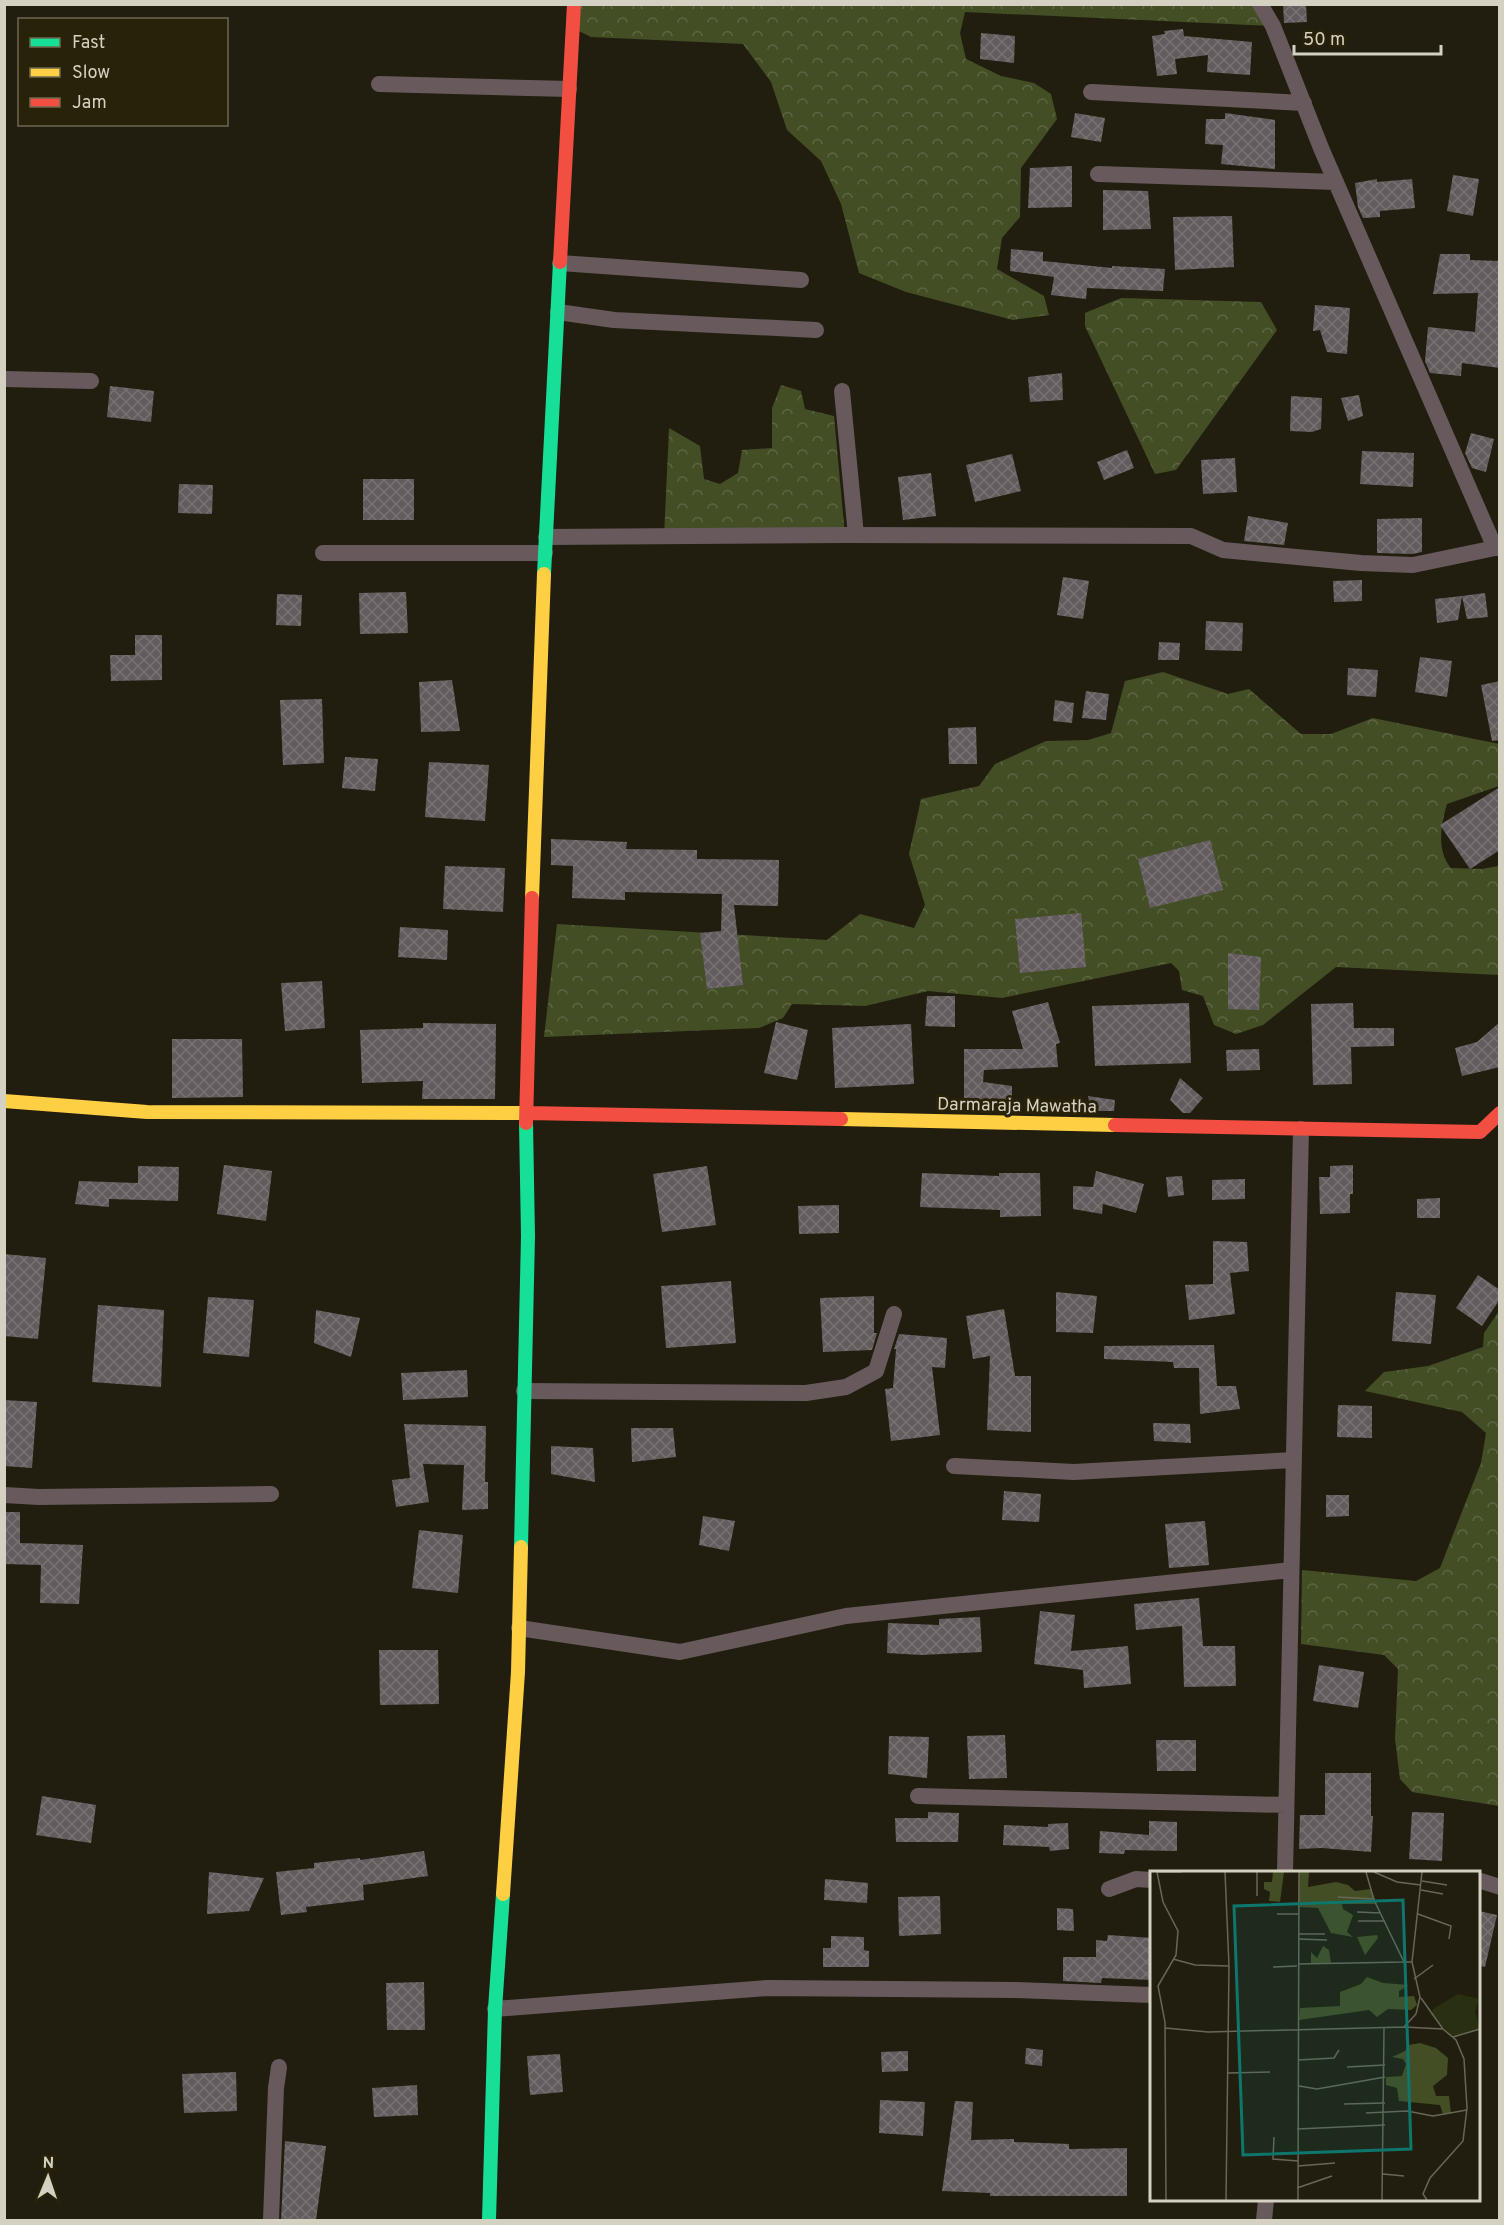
<svg xmlns="http://www.w3.org/2000/svg" width="1504" height="2225" font-family="Overpass,sans-serif">
<defs>
<pattern id="forest-crowns" width="20" height="18" patternUnits="userSpaceOnUse" patternTransform="scale(1.5)"><rect width="20" height="18" fill="#434e25"/><path d="M2 6a3 3 0 1 1 6 0M12 15a3 3 0 1 1 6 0" fill="none" stroke="#5d6643"/></pattern>
<pattern id="building-cross-hatch" width="8" height="8" patternUnits="userSpaceOnUse" patternTransform="scale(1.5)"><rect width="8" height="8" fill="#625c5e"/><path d="M0 0l8 8M0 8l8-8" fill="none" stroke="#787273"/></pattern>
</defs>
<rect width="100%" height="100%" fill="#211e0f"/>
<path fill="url(#forest-crowns)" d="M574 4H1260L1273 26 965 12 960 33 966 59 1001 76 1034 83 1051 94 1057 119 1021 168 1020 217 1002 238 997 269 1044 296 1049 315 1013 320 906 292 859 273 841 204 821 161 787 130 771 82 743 44 591 37 573 28Z
M1121 298 1261 302 1277 330 1176 470 1155 474 1085 326V313Z
M781 385 801 391 805 409 834 416 845 535 664 537 669 428 700 446 704 479 720 484 738 473 742 450 772 448V408Z
M1163 672 1228 694 1249 689 1301 734H1331L1373 718 1499 744V786L1447 804C1441 825 1436 850 1451 868L1481 869 1499 866V975L1336 967 1263 1025 1236 1034 1214 1025 1203 996 1182 990 1179 971 1171 963 1002 998 928 991 865 1006 792 1004 783 1018 759 1028 544 1037 557 924 827 940 860 914 914 928 925 905 909 854 921 799 979 786 995 764 1046 741 1088 740 1111 733 1125 681Z
M1499 1311V1806L1412 1792 1400 1779 1395 1739 1398 1669 1384 1655 1301 1644 1302 1570 1416 1581 1440 1568 1481 1463 1486 1433 1462 1412 1365 1391 1384 1372 1428 1366 1483 1347 1484 1333Z"/>
<path fill="url(#building-cross-hatch)" d="M1283 4H1306L1307 22 1284 23Z
M1183 29 1184 36 1252 42 1250 75 1207 72 1208 55 1175 59 1177 74 1157 76 1152 36 1165 34 1164 31Z
M981 33 1015 36 1014 63 980 59Z
M1075 113 1105 118 1101 142 1071 137Z
M1225 113 1275 120V169L1221 164 1223 145 1205 144 1206 119H1225Z
M1072 166V207L1028 208 1030 168Z
M1453 175 1479 179 1473 216 1447 211Z
M1377 179V182L1412 179 1415 208 1380 211V217L1363 218 1358 207 1355 183Z
M1103 190 1148 191 1151 229 1103 230Z
M1232 216 1234 267 1175 270 1173 217Z
M1011 249 1043 252V261L1112 268V266L1165 269 1163 291 1087 288 1086 299 1051 295 1054 277 1010 271Z
M1440 254H1470V260L1500 261V368L1462 363 1461 376 1430 373 1425 361 1428 327 1475 332 1478 293 1433 294Z
M1315 305 1350 308 1347 354 1327 352 1320 330 1313 331Z
M1062 373 1063 400 1030 402 1028 377Z
M110 386 154 391 151 422 107 417Z
M1359 395 1363 416 1348 421 1341 398Z
M1291 396 1322 398 1321 429 1312 432 1290 431Z
M1471 433 1494 439 1486 472 1472 468 1465 453Z
M1127 450 1134 468 1104 480 1097 462Z
M1362 451 1414 453 1413 487 1360 484Z
M1012 454 1021 491 975 502 966 465Z
M1235 458 1237 492 1203 494 1201 460Z
M931 473 936 516 903 520 898 477Z
M363 479H414V520H363Z
M179 484 213 485 212 514 178 513Z
M1248 516 1288 523 1284 545 1244 541Z
M1422 518V552L1412 554 1377 553V519Z
M1063 577 1089 581 1083 619 1057 615Z
M1362 580V601L1334 602 1333 581Z
M406 592 408 633 360 634 359 593Z
M1485 593 1488 617 1467 619 1462 596Z
M277 594 302 595 301 626 276 625Z
M1462 596 1458 620 1437 623 1435 599Z
M1206 621 1243 623 1242 651 1205 650Z
M135 635H162V680L111 681 110 655H135Z
M1159 642 1180 643 1179 660H1158Z
M1420 657 1452 661 1447 697 1415 692Z
M1348 668 1378 670 1376 697 1347 695Z
M452 680 460 731 421 732 419 682Z
M1500 681V740L1492 741 1481 685Z
M1086 691 1109 694 1106 720 1082 718Z
M322 699 324 763 283 765 280 700Z
M1055 700 1074 703 1072 723 1053 721Z
M976 727 977 764H949L948 728Z
M345 757 378 759 375 791 342 788Z
M429 762 489 765 485 821 425 817Z
M1500 787V850L1470 869 1440 825Z
M551 839 627 842 626 849 697 850V859L779 860 778 906 734 905 743 985 707 989 700 933 721 931 722 894 625 892V900L572 898 573 866 551 865Z
M1210 840 1223 890 1150 908 1138 859Z
M445 866 505 868 503 912 443 909Z
M1081 913 1086 967 1020 973 1015 919Z
M400 927 448 930 447 960 398 957Z
M1228 953 1261 957 1259 1010 1228 1009Z
M322 981 325 1028 285 1031 281 983Z
M927 996H955V1027L925 1026Z
M1048 1002 1060 1043 1056 1044 1058 1067 984 1070 983 1082 1012 1086V1101H964V1049H1023L1012 1011Z
M1189 1003 1191 1063 1095 1066 1092 1006Z
M1353 1003 1354 1028H1394V1046L1351 1047 1352 1084 1313 1085 1311 1004Z
M776 1022 808 1030 797 1080 764 1073Z
M1500 1022V1067L1462 1076 1455 1048 1477 1042Z
M423 1023 496 1024 495 1099H422L423 1081 362 1083 360 1030 423 1028Z
M911 1024 914 1084 835 1088 832 1028Z
M172 1039H242L243 1097 172 1098Z
M1259 1049 1260 1070 1227 1071 1226 1050Z
M1180 1078 1203 1098 1190 1113H1183L1170 1100Z
M1088 1096 1115 1100 1114 1111H1091Z
M224 1165 272 1171 266 1221 217 1214Z
M1353 1165V1194H1350V1213L1320 1214 1319 1177H1330V1166Z
M138 1166 179 1167 178 1201 109 1199V1207L75 1204 79 1181 138 1183Z
M707 1166 716 1225 662 1232 653 1174Z
M1096 1171 1144 1184 1136 1213 1103 1204 1102 1214 1073 1209V1186L1093 1187Z
M922 1173 999 1176V1173H1040L1041 1216 1000 1217V1210L920 1207Z
M1182 1176 1184 1195 1168 1197 1166 1177Z
M1245 1179V1199L1212 1200V1180Z
M1440 1198V1218H1417V1199Z
M839 1205V1233L799 1234 798 1206Z
M1213 1241 1247 1242 1249 1271 1230 1273 1235 1314 1189 1320 1185 1285 1213 1284Z
M4 1254 46 1258 38 1339 4 1336Z
M1478 1275 1500 1290V1299L1482 1326 1456 1308Z
M731 1281 736 1343 666 1348 661 1286Z
M1056 1292 1097 1296 1093 1333 1056 1332Z
M1396 1292 1436 1295 1431 1344 1392 1341Z
M874 1296V1333H877L872 1350 823 1352 820 1298Z
M208 1297 254 1300 249 1357 203 1353Z
M98 1305 164 1310 161 1387 92 1382Z
M1004 1309 1015 1376H1031V1432L987 1430 990 1356 973 1359 966 1316Z
M316 1310 360 1318 351 1357 314 1343Z
M899 1334 947 1338 945 1368 932 1367 940 1435 891 1441 885 1389 893 1388 896 1349H894Z
M1214 1345 1217 1386H1236L1240 1409 1200 1414 1199 1368H1174L1173 1362 1104 1359V1346Z
M467 1370 468 1397 403 1400 401 1373Z
M4 1400 37 1402 32 1468 4 1466Z
M1338 1405 1372 1406V1438L1337 1437Z
M1153 1423 1190 1424 1191 1443 1154 1441Z
M404 1424 486 1426 485 1482H488V1509L462 1510 464 1465 423 1464 429 1502 396 1507 392 1480 410 1478Z
M631 1428H673L676 1457 632 1462Z
M551 1446 593 1448 595 1482 551 1474Z
M1004 1491 1041 1494 1039 1522 1002 1520Z
M1326 1495H1349V1516L1326 1517Z
M4 1512H20V1543L83 1545 79 1604 40 1603 41 1565 4 1564Z
M703 1516 735 1521 729 1551 699 1545Z
M1205 1521 1209 1565 1169 1568 1165 1524Z
M419 1530 463 1535 458 1593 412 1588Z
M1199 1598 1203 1646H1235L1236 1686 1184 1687 1182 1626 1136 1630 1134 1604Z
M1040 1611 1075 1615 1071 1651 1128 1646 1131 1684 1084 1688 1083 1670 1034 1664Z
M980 1617 982 1652 921 1655 887 1653 888 1623 939 1625V1619Z
M379 1650H438L439 1704 380 1705Z
M1319 1665 1364 1672 1358 1708 1313 1701Z
M1005 1735 1007 1778 969 1779 967 1736Z
M889 1736 929 1737 927 1778 888 1774Z
M1156 1740H1196V1771H1157Z
M1325 1773H1371V1816H1373L1371 1852 1322 1848 1299 1849 1300 1815H1325Z
M42 1796 96 1805 91 1843 36 1835Z
M928 1812 959 1813 958 1842H896L895 1818H928Z
M1412 1812 1444 1813 1442 1861 1409 1859Z
M1149 1821 1177 1822V1851L1125 1850 1124 1854 1099 1853 1100 1831 1149 1835Z
M1068 1823 1069 1849 1050 1851 1049 1847 1003 1845 1004 1825 1048 1827V1824Z
M424 1851 428 1876 363 1885 364 1900 306 1907 307 1912 281 1915 276 1872 314 1868V1863L360 1858V1860Z
M209 1872 264 1878 249 1911 207 1914Z
M825 1879 868 1883 867 1903 824 1900Z
M940 1896 941 1934 899 1936 898 1897Z
M1057 1908 1073 1909 1074 1931 1057 1930Z
M1479 1911 1497 1915 1485 1967 1479 1966Z
M1108 1935 1152 1938V1980L1102 1978 1101 1983 1063 1981V1957H1096V1940L1107 1941Z
M831 1936 864 1937V1950L869 1951V1967H823V1948H831Z
M424 1982 425 2030H387L386 1983Z
M1026 2048 1043 2050 1042 2066 1025 2064Z
M908 2051V2071L882 2072 881 2052Z
M560 2054 563 2092 530 2095 527 2056Z
M236 2072 237 2111 184 2113 182 2074Z
M417 2085 418 2115 374 2117 372 2088Z
M880 2100 925 2102 923 2136 879 2133Z
M955 2101 973 2102 971 2140 1014 2139V2142L1069 2144V2149L1127 2148V2196H990V2193L942 2191Z
M285 2141 326 2146 316 2220H281Z"/>
<g fill="none" stroke-linecap="round" stroke-linejoin="round">
<path stroke="#685a5c" stroke-width="16" d="M1260 4 1273 26 1321 148 1495 548H1500
M379 84 569 89
M1091 92 1304 103
M1098 174 1336 182
M560 263 801 280
M558 312 614 320 816 330
M4 379 91 381
M842 391 856 535
M546 537 845 535 1191 536 1223 550 1361 563 1413 565 1495 548
M323 553H545
M524 1391 806 1393 846 1387 876 1371 894 1314
M954 1466 1074 1472 1293 1460
M4 1495 39 1497 271 1494
M519 1628 680 1652 846 1616 1291 1570
M918 1796 1286 1805
M1285 1872 1301 1129
M1478 1880 1500 1887
M1109 1889 1136 1879 1152 1880
M495 2009 767 1988 1016 1990 1152 1995
M271 2220 276 2088 279 2067
M1264 2220 1266 2200"/>
<path stroke="#16e098" stroke-width="14" d="M544 574 560 262
M521 1547 528 1236 526 1123
M489 2220 495 2009 503 1894"/>
<path stroke="#ffcf43" stroke-width="14" d="M532 898 544 574
M4 1101 147 1112 527 1113
M841 1119 1115 1125
M503 1894 518 1672 521 1547"/>
<path stroke="#f24e42" stroke-width="14" d="M560 262 574 4
M527 1113 841 1119
M526 1123 532 898
M1115 1125 1480 1132 1500 1113"/>
</g>
<g text-anchor="middle" stroke-width="6" stroke-linejoin="round" paint-order="stroke">
<g font-size="18" fill="#d4d1c2" stroke="#282208">
<text transform="translate(1017 1105) rotate(1)" y="6">Darmaraja Mawatha</text>
</g>
</g>
<g transform="translate(1150 1871)">
<rect width="330" height="330" fill="#211e0f"/>
<path d="M123 1H134L130 31 119 30 120 21 114 18V11H122ZM149 1H159L158 16 186 11 198 14 205 20 221 18 227 33H192L193 38 203 44 197 61 203 66 181 62 168 37 148 36ZM227 64 228 67 215 84 207 66ZM173 75 179 79 181 92 161 93V81L167 87ZM217 106 233 112 259 114 249 120V126L264 125 267 134 261 139 238 138 227 146 219 139 149 149 150 137 190 135V121L211 113ZM270 172 286 177 298 187 297 204 283 215 286 225H299L301 242 293 243 290 234 249 230 247 217 236 214V206L252 205 256 193 253 188 242 186 255 180 259 174Z" fill="#434e25"/>
<path d="M308 123 329 128 325 140 330 158 303 166 281 144 283 138Z" fill="#293012"/>
<path fill="none" stroke="#696657" stroke-width="1.5" d="M7 1 13 31 28 60 26 84 8 115 15 151 16 329M7 1H32M75 1 79 95 76 329M216 1 224 29 254 91H262M224 1 247 11 271 14M272 10 297 14M271 19 293 23M107 25V1M188 26 224 28M207 41 231 42M127 43H148M268 43 301 55 299 68M208 50H235M148 63H175M148 68 177 69M23 88 45 94 79 95M148 93 254 91M123 96 147 95M264 108 283 94M271 127 293 158M254 156 293 158 306 169 314 188 317 237 313 270 280 307 273 323 277 329M15 157 58 161 254 156 266 143 270 126 262 91 272 1M303 166 330 158M148 189 184 187 189 179M197 196 235 194M78 202 120 201M149 215 167 218 235 206M194 233 235 232M216 242 257 240 283 245 317 239M147 258 235 254M124 266 123 288 148 290M148 295 185 292M233 303 254 305M147 317 182 305M148 329 149 1M232 329 234 157"/>
<path fill="#0f766e" fill-opacity="0.15" stroke="#0f766e" stroke-width="3" d="M253 29 261 278 93 284 84 35Z"/>
<rect width="330" height="330" fill="none" stroke="#d4d1c2" stroke-width="3"/>
</g>
<rect width="1504" height="2225" fill="none" stroke="#d4d1c2" stroke-width="12"/>
<rect x="18" y="18" width="210" height="108" fill="#282208" stroke="#6d6852" stroke-width="1.5"/>
<rect x="30" y="38" width="30" height="9" fill="#16e098" stroke="#6d6852" stroke-width="1.5"/>
<text x="72" y="48" font-size="18" fill="#d4d1c2">Fast</text>
<rect x="30" y="68" width="30" height="9" fill="#ffcf43" stroke="#6d6852" stroke-width="1.5"/>
<text x="72" y="78" font-size="18" fill="#d4d1c2">Slow</text>
<rect x="30" y="98" width="30" height="9" fill="#f24e42" stroke="#6d6852" stroke-width="1.5"/>
<text x="72" y="108" font-size="18" fill="#d4d1c2">Jam</text>
<g transform="translate(48 2177) rotate(2)" stroke="#282208" stroke-width="4.5" paint-order="stroke">
<path d="M0-4.5L10 22L0 15L-10 22Z" fill="#d4d1c2"/>
<text y="-9" font-size="16" font-weight="bold" text-anchor="middle" fill="#d4d1c2">N</text>
</g>
<path d="M1294 45v9h147v-9" fill="none" stroke="#d4d1c2" stroke-width="3"/>
<text x="1303" y="45" font-size="18" fill="#d4d1c2" stroke="#282208" stroke-width="4.5" paint-order="stroke">50 m</text>
</svg>
